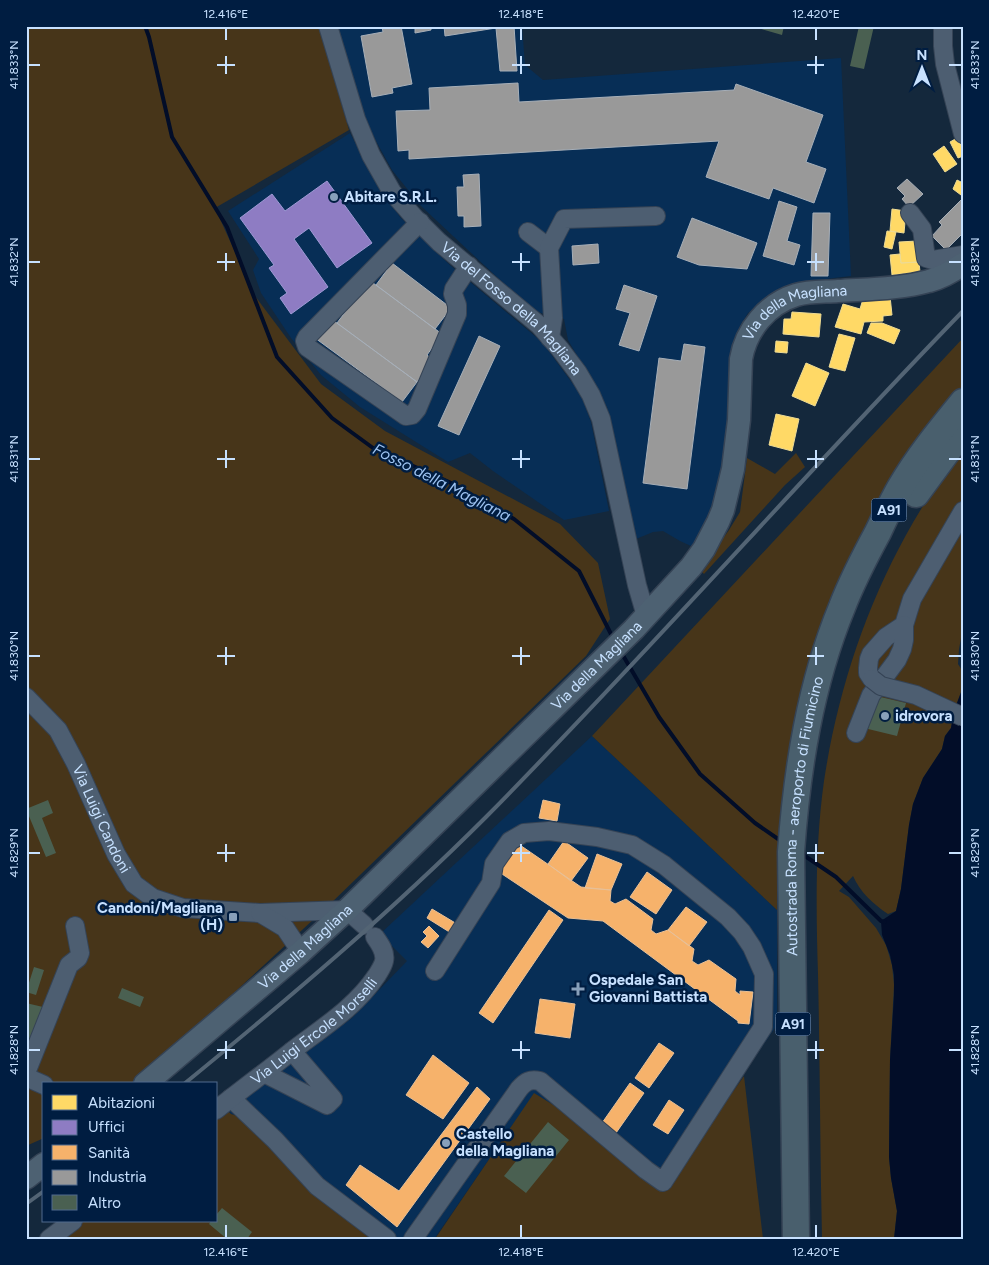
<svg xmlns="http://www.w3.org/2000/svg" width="989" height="1265" font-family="Figtree,sans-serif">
<rect width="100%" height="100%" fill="#14283c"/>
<path fill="#072e56" d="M337 26H522L525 65 543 80 841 58 851 276 834 278 796 284 771 295 748 313 740 326 732 346 731 417 723 490 697 542 691 546 680 541 663 531 653 532 636 539 607 407 568 340 564 319 541 313 531 309 421 206 392 170 366 123Z
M350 133 374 178 400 217 451 266 542 342 581 395 591 422 609 511 564 520 493 471 470 453 448 462 360 407 321 375 291 338 261 293 253 270 259 259 228 211Z
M592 736 777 910V1025L672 1178 534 1094 434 1239H374L247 1119 231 1114 227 1110 352 1018 407 961 380 934Z"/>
<path fill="#473519" d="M26 26H319L349 130 215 208 255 296 321 384 385 431 560 524 598 563 610 619 586 656 327 907 135 1084H44V1138L26 1146Z
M963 338V386L937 419 805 681C791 730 783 782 779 833 777 858 777 884 777 910L592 736Z
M963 449V628L959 649 958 664 963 672V687L954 711 951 728 945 736 942 749 923 778 913 804 909 825 901 889 896 911 888 914C873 904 860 892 853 876L839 891 849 897 876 928 886 945 892 965 894 985 890 1060 889 1157 891 1178 897 1211 894 1239H822C820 1151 820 1063 818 974 816 910 815 845 824 781 837 695 864 611 906 535 922 505 942 477 963 449Z
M796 453 805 467 785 485 704 574 700 570 729 530 740 512 747 458 775 474Z
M744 1076 763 1239H435L534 1093 672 1178Z
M227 1110 231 1114 247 1119 375 1239H58L83 1221H216V1118Z"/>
<path fill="#020d28" d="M963 687V1239H894L897 1211 891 1178 889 1157 890 1060 894 996V975L890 955 882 935 881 921 896 911 901 889 909 825 913 804 923 778 942 749 945 736 951 728 954 711Z"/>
<path fill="#ffd966" stroke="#eedb94" d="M957 138 963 149V156L958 158 950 142Z
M944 146 957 164 945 172 933 154Z
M957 180 963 183V192L961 195 953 189Z
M892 209 906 211 904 233 890 231Z
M887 231 896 232 892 249 884 247Z
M917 241 919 262 901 263 899 242Z
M900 254 901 263 919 262 920 272 892 275 890 255Z
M890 296 892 315 883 316V321L864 322 861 334 835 327 843 304 860 309 863 299Z
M792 312 821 314 819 337 783 334 784 319H791Z
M871 323H882L900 330 894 344 867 333Z
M839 334 855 338 845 371 829 367Z
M776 341 788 342 787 353 775 352Z
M806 363 829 373 815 406 792 396Z
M776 414 799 419 792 451 769 445Z"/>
<path fill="#8e7cc3" stroke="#9f9ad5" d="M327 181 372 243 337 268 309 228 294 239 328 287 291 314 280 298 287 293 269 268 274 265 240 218 272 194 285 211Z"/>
<path fill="#f6b26b" stroke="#e8c097" d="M543 800 560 804 557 821 539 818Z
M564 841 588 858 571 881 548 864Z
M517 843 581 887 611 890 610 901 615 904 626 899 653 919 651 930 656 934 668 930 694 949 692 961 698 965 709 960 736 979 735 991 740 995V991L753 992 749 1024 738 1023V1021L603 921 568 918 499 872Z
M597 854 622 864 611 890 585 888Z
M647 872 672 890 656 914 630 897Z
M686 907 707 922 689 946 668 930Z
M432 909 457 924 451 933 427 918Z
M549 910 563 920 493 1023 479 1013Z
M429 926 439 936 428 948 421 942 427 936 423 932Z
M540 999 575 1004 570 1038 535 1033Z
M659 1043 674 1053 649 1088 635 1078Z
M433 1055 469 1083 443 1119 406 1095Z
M630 1083 644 1093 616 1133 602 1123Z
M477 1087 490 1099 397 1227 346 1185 360 1165 399 1191Z
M669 1100 684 1110 668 1134 653 1125Z"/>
<path fill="#999" stroke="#a7afb8" d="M388 26H401L412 84 392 88 393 93 372 97 361 36 383 32 382 27Z
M415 26H431V30L415 33Z
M444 26H514L517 71H500L496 28 445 36Z
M518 83 519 102 734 90 736 84 823 115 806 162 826 169 814 203 773 188 769 199 706 177 719 141 409 159V150L398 151 396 111 430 110 429 88Z
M479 174 481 226 464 227V216H458L457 187H464L463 175Z
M907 179 923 194 909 207 902 199 905 196 897 188Z
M961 200 963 202V233L946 250 932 236 942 225 939 222Z
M779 201 797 207 787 241 800 245 794 265 763 256Z
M813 213H830L828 276H811Z
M692 218 757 243 747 269 699 265 677 257Z
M598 244 599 263 573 265 572 246Z
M392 263 451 308 435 329 376 285Z
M369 280 442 334 427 355 433 360 417 382 337 323Z
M624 285 657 296 639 351 619 345 630 313 616 309Z
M330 318 417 382 402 402 315 338Z
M479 336 500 346 459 435 438 426Z
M684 344 705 347 687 489 643 483 659 358 681 361Z"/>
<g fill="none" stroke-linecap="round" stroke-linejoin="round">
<path stroke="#020d28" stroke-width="4" d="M145 26 149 37 172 137 227 227 277 357 332 418 373 448 449 482 514 519 579 571 614 640
M621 652 659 717 700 774 755 823 781 841
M802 854 836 877 881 921 885 922"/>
</g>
<path fill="#4a6051" d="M751 26H784L782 35Z
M859 26H874L864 69 850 66Z
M872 695 906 703 897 736 864 728Z
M48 800 53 813 42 818 56 853 46 857 26 809Z
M34 967 44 970 36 995 26 992Z
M122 988 144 997 140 1007 118 998Z
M26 1003 43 1007 32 1045 26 1044Z
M548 1122 569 1140 526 1193 504 1176Z
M222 1208 252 1232 247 1239H227L209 1224 211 1221H216V1215Z"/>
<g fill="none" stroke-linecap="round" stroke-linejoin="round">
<defs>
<g id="minor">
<path id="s1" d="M328 26 356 119 371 155 392 192 414 217 439 242 539 325 560 349 578 373 591 395 601 419 637 585 646 616"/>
<path d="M943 26V46L945 64 963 134"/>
<path d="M910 213 922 229 926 258 933 260 963 255"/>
<path d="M420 222 307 337 305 341 307 347 406 416 412 415 417 409 457 314V305L453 294 454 289 469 266"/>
<path d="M528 232 549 248"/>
<path d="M550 338 553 318 549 248 564 219 656 216"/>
<path d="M872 679 868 673V668L869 659 871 654 886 637 904 625 912 599 963 511"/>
<path id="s2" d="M26 697 58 730 76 764 116 854 134 884 153 898 183 908 260 913 347 910 364 925"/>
<path d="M856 733 871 695 897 660 902 649 904 640V625"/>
<path d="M260 913 285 928 301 952"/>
<path d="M26 1073 69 965 78 958 80 953 75 926"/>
<path d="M264 1073 327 1105 333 1099 292 1051"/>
<path d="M26 1077 44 1085"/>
<path d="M231 1098 275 1140 317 1186 387 1239"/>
<path id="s3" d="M216 1110C241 1090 267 1071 292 1051 322 1028 356 1007 377 975 380 970 383 966 384 961 386 952 380 944 375 937"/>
<path d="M49 1239 73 1221"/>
<path d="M413 1239 519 1089C526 1081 530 1079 540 1081L646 1170 663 1182 763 1027 764 974 752 947 742 932 728 917 664 865 632 845 597 837 549 831 524 833 510 841 494 864 491 883 435 971"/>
</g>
<g id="major">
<path id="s4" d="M145 1084 301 952 347 910 634 629 691 567 704 549 718 522 723 510 733 469 739 420 741 359C746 330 767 304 796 295 809 291 824 292 838 291 867 289 900 289 929 281 941 278 953 271 963 264"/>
<path d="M26 1178 44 1164"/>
</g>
<g id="highway">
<path d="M916 494 963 430"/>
<path id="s5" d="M796 1239 791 852C797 769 810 685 842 607 852 581 865 556 878 532 885 517 892 502 900 488 918 457 941 429 963 402"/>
</g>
</defs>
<use href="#minor" stroke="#354355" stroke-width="20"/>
<use href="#major" stroke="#354355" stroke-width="25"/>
<use href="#highway" stroke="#354355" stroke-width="29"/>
<use href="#minor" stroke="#4d5e71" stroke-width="18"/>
<use href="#major" stroke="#4d6172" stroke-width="22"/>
<use href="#highway" stroke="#495f6d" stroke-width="26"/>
<path stroke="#536474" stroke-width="4" d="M184 1084C288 999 391 912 486 817 649 652 801 478 963 311
M26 1204 44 1191"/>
<defs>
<path id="minor-bridge" d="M872 679 881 686 916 695 963 717"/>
</defs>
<use href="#minor-bridge" stroke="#354355" stroke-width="20" stroke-linecap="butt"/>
<use href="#minor-bridge" stroke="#4d5e71" stroke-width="18"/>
</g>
<path fill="none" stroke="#c7e1ff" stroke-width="2" d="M226 28V40M521 28V40M816 28V40M226 56V74M521 56V74M816 56V74M28 65H40M217 65H235M512 65H530M807 65H824M949 65H962M226 253V271M521 253V271M816 253V271M28 262H40M217 262H235M512 262H530M807 262H824M949 262H962M226 450V468M521 450V468M816 450V468M28 459H40M217 459H235M512 459H530M807 459H824M949 459H962M226 647V665M521 647V665M816 647V665M28 656H40M217 656H235M512 656H530M807 656H824M949 656H962M226 844V862M521 844V862M816 844V862M28 853H40M217 853H235M512 853H530M807 853H824M949 853H962M226 1041V1059M521 1041V1059M816 1041V1059M28 1050H40M217 1050H235M512 1050H530M807 1050H824M949 1050H962M226 1225V1238M521 1225V1238M816 1225V1238"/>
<g fill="#88a0bb" stroke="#001d41" stroke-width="2">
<circle cx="334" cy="197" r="5"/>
<circle cx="885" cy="716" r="5"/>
<rect x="228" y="912" width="10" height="10" rx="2.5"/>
<path d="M575.5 981.5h5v5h5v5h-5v5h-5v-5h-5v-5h5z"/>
<circle cx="446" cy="1143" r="5"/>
</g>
<g text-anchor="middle" stroke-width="5" stroke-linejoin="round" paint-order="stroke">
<g fill="#001d41" stroke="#8ba6c6" stroke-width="1">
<rect x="871.5" y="498.5" width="35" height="23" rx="4"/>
<rect x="775.5" y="1012.5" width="35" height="23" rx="4"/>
</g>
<g font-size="14" font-weight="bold" fill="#c7e1ff">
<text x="889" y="515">A91</text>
<text x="793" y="1029">A91</text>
</g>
<g font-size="15" font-weight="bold" fill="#c7e1ff" stroke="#001d41" text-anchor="start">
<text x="344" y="202">Abitare S.R.L.</text>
<text x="895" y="721">idrovora</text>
<text x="223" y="913" text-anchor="end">Candoni/Magliana<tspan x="223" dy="17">(H)</tspan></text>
<text x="589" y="985">Ospedale San<tspan x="589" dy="17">Giovanni Battista</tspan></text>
<text x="456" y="1139">Castello<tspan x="456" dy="17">della Magliana</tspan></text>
</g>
<g font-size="15" fill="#c7e1ff" stroke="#001d41">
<text dy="5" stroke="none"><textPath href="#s1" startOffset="346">Via del Fosso della Magliana</textPath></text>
<text dy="5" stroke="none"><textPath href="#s4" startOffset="1051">Via della Magliana</textPath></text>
<text dy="5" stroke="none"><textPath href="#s4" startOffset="616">Via della Magliana</textPath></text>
<text dy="5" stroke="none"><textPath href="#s5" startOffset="424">Autostrada Roma - aeroporto di Fiumicino</textPath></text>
<text dy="5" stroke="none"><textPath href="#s2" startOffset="145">Via Luigi Candoni</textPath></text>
<text dy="5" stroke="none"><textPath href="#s4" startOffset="211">Via della Magliana</textPath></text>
<text dy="5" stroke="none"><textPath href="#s3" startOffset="126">Via Luigi Ercole Morselli</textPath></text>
</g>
<g font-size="16" font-style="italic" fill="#9ec4f2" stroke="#001d41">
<text transform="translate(442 482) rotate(27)" y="6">Fosso della Magliana</text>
</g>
</g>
<rect width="989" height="1265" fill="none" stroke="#001d41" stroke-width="55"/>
<rect x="42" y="1082" width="175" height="140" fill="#001d41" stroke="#506b8d"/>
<rect x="52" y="1095" width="25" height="15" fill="#ffd966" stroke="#506b8d"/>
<text x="88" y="1108" font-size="15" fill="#c7e1ff">Abitazioni</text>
<rect x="52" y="1120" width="25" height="15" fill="#8e7cc3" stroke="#506b8d"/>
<text x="88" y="1132" font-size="15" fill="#c7e1ff">Uffici</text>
<rect x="52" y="1145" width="25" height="15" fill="#f6b26b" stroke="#506b8d"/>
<text x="88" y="1158" font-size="15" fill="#c7e1ff">Sanità</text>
<rect x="52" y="1170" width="25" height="15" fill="#999999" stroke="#506b8d"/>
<text x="88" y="1182" font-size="15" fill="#c7e1ff">Industria</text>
<rect x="52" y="1195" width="25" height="15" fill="#4a6051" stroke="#506b8d"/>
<text x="88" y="1208" font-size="15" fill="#c7e1ff">Altro</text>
<g transform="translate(922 68)" stroke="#001d41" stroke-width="4" paint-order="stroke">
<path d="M0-4L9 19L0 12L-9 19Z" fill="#c7e1ff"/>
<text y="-8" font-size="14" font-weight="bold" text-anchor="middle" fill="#c7e1ff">N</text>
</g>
<rect x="28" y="28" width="934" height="1210" fill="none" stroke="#c7e1ff" stroke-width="2"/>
<g font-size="12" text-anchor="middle" fill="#c7e1ff">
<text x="226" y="18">12.416°E</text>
<text x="521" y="18">12.418°E</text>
<text x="816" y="18">12.420°E</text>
<text transform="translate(14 65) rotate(-90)" y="4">41.833°N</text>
<text transform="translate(975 65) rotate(-90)" y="4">41.833°N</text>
<text transform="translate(14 262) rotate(-90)" y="4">41.832°N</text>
<text transform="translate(975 262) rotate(-90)" y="4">41.832°N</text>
<text transform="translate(14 459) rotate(-90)" y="4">41.831°N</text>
<text transform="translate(975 459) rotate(-90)" y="4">41.831°N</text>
<text transform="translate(14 656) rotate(-90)" y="4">41.830°N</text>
<text transform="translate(975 656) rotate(-90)" y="4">41.830°N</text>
<text transform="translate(14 853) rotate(-90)" y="4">41.829°N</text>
<text transform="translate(975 853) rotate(-90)" y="4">41.829°N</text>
<text transform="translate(14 1050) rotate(-90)" y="4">41.828°N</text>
<text transform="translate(975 1050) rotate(-90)" y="4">41.828°N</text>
<text x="226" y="1256">12.416°E</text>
<text x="521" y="1256">12.418°E</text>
<text x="816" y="1256">12.420°E</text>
</g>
</svg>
